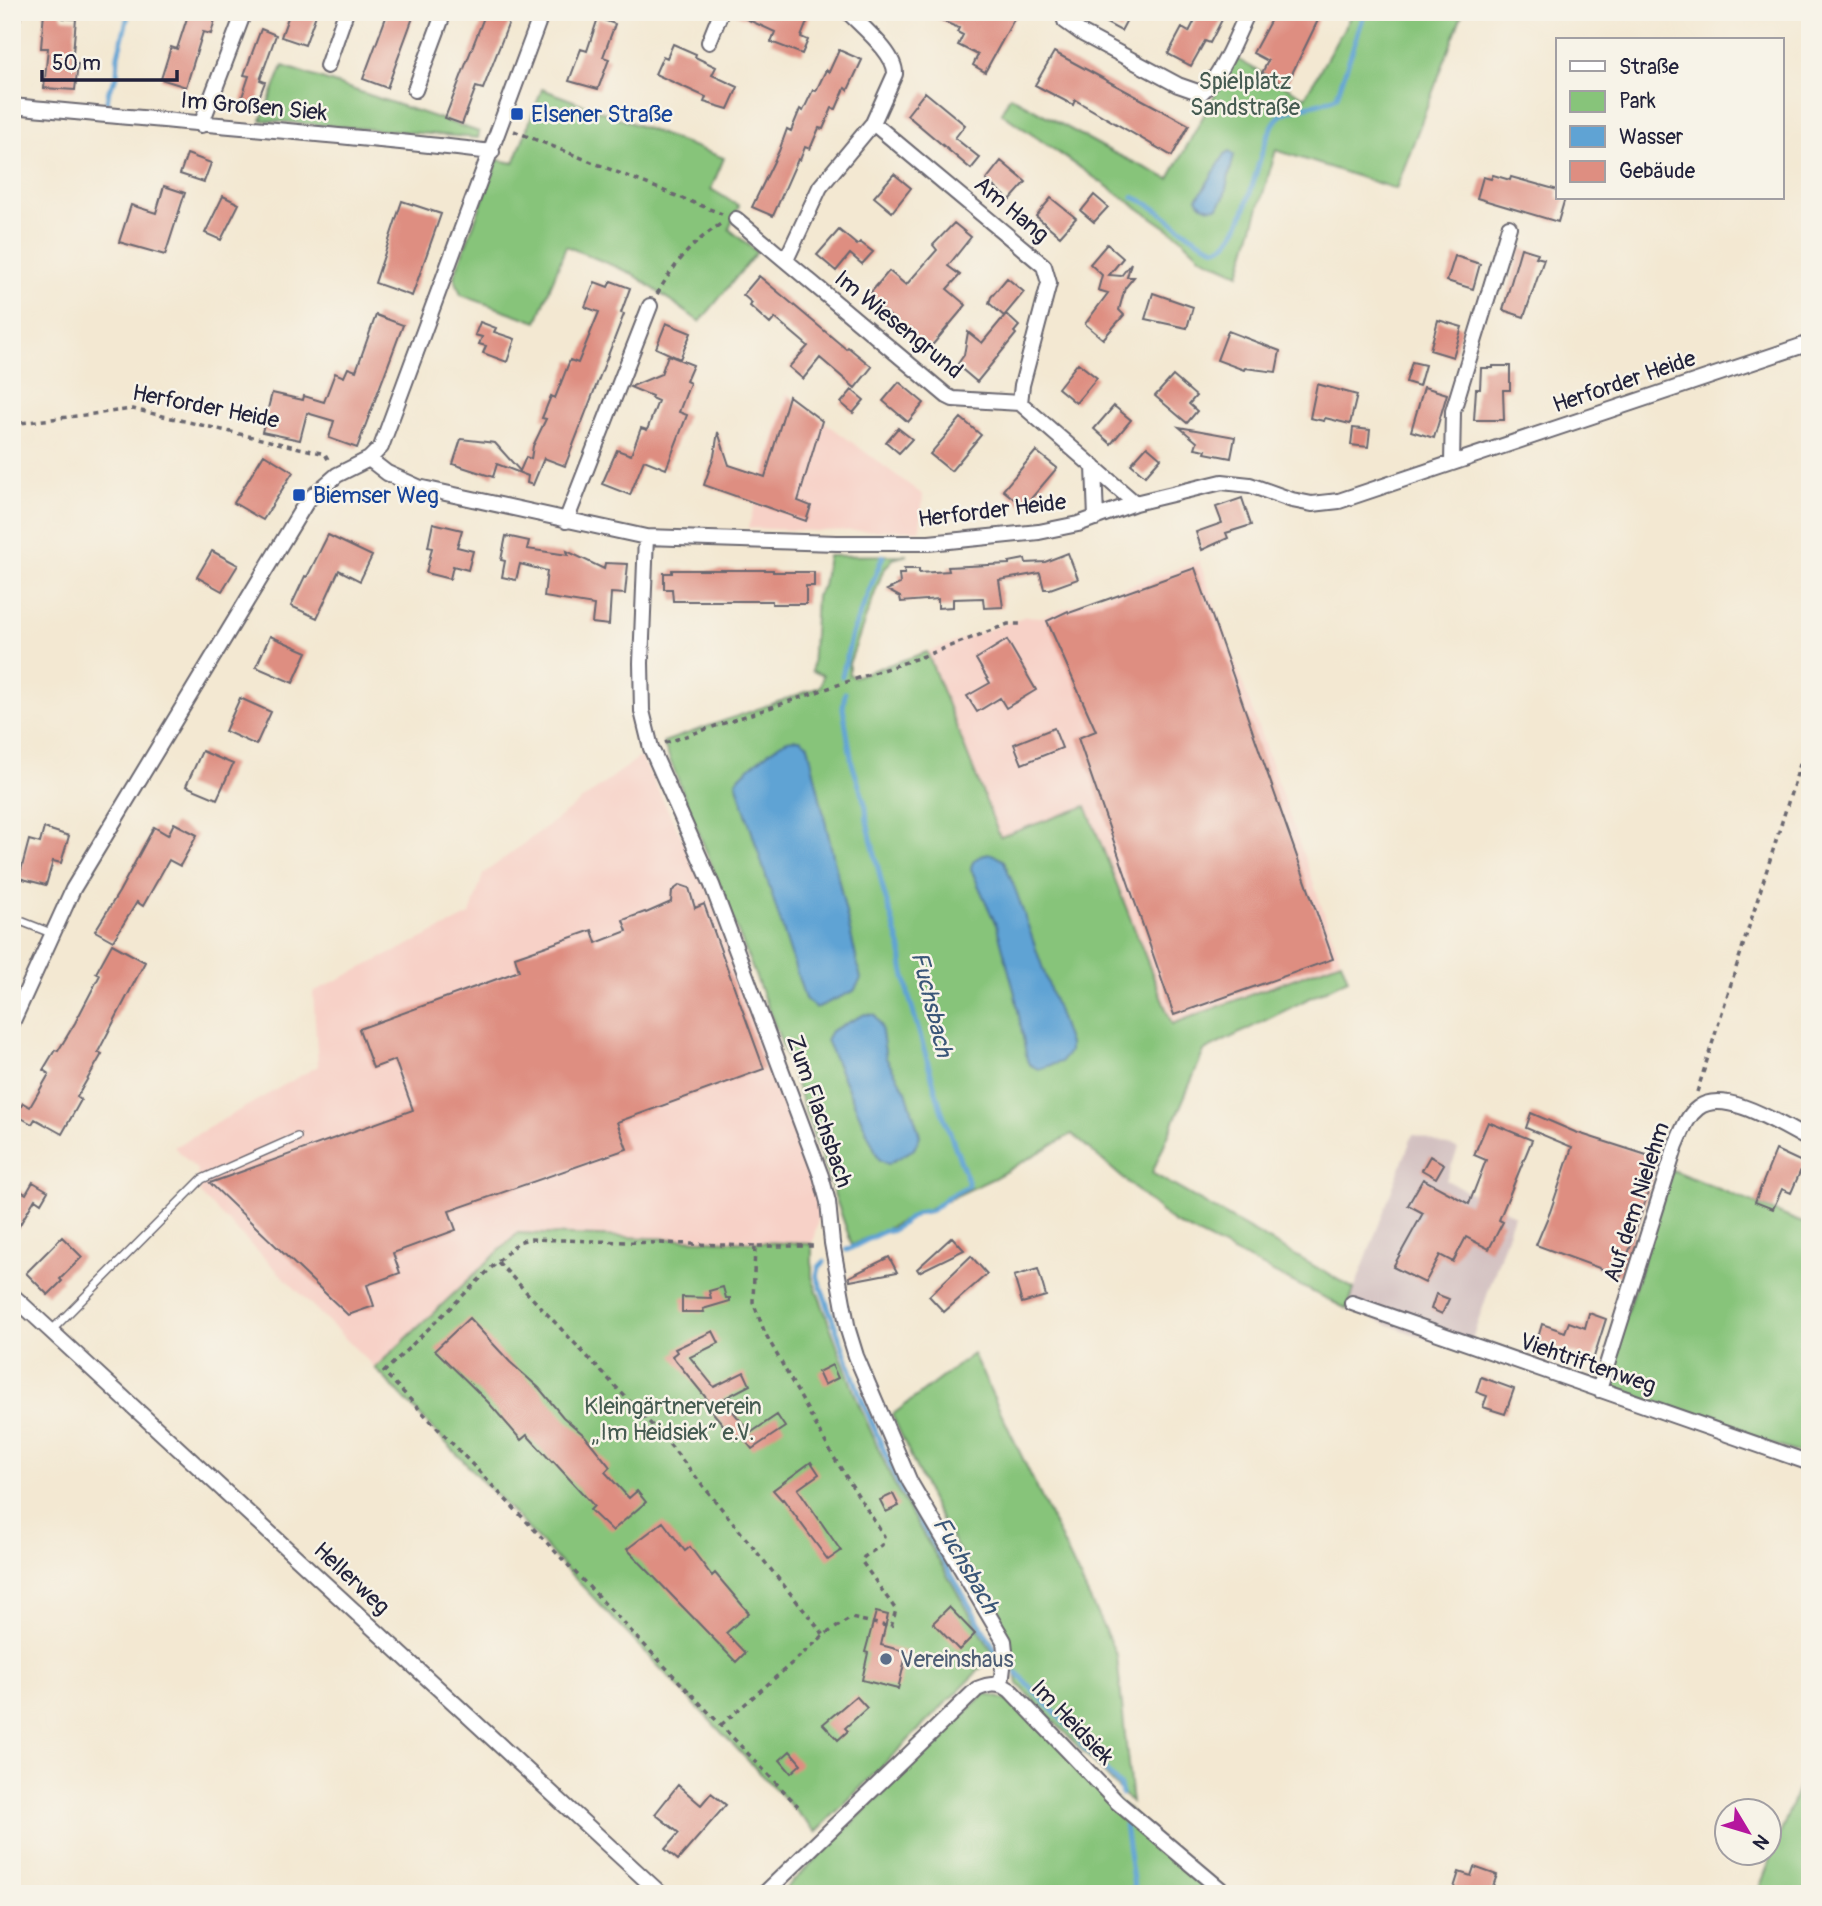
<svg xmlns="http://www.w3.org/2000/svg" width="1822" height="1906" font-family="Pangolin,sans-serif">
<rect width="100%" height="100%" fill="#f7f3e8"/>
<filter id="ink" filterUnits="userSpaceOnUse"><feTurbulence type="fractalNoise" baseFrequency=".0143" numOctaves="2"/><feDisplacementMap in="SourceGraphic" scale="14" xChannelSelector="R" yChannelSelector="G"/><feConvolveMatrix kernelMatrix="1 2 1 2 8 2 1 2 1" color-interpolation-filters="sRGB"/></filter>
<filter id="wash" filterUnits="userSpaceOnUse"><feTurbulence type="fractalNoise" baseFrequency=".00686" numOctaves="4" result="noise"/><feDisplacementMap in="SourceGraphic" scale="28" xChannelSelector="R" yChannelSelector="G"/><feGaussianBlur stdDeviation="1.57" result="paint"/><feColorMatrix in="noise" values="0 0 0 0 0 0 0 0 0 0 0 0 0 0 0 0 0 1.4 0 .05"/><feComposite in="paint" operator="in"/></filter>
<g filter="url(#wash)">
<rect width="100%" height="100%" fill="#f3e8d2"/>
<path fill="#f7d1c7" d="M787 394 923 495 920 530 817 531 748 528Z
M1199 561 1341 961 1172 1024 1086 806 1000 837 927 652 1026 616 1041 617Z
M641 756 706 886 810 1156 822 1204 812 1244 518 1233 375 1368 200 1194 197 1170 174 1147 318 1066 313 992 470 915 483 874Z"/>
<path fill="#d2bfc0" d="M1413 1134 1458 1149 1446 1180 1514 1215 1473 1337 1464 1353 1347 1309Z"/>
<path fill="#87c47a" stroke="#54735a" stroke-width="2" d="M1353 12H1463L1396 189 1276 150 1239 274 1201 257 1180 237 1001 113 1010 96 1112 152 1169 179 1235 58 1305 97Z
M283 66 479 132 478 138 261 120Z
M542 89 724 158 711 189 739 206 729 229 757 252 700 322 633 274 566 246 537 322 461 295 454 276 498 160 514 163Z
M907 555 893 559 883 571 849 664V674L853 677 927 652 1000 837 1086 806 1172 1024 1341 961 1348 979 1204 1051 1152 1173 1354 1289 1347 1309 1173 1222 1072 1134 994 1178 852 1245 779 1036 663 742 820 687 823 675 812 671 816 596 823 586 828 556Z
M1672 1170 1810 1226V1457L1610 1388V1365Z
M518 1233 812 1244V1277L857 1400 895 1486 994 1655 816 1832 375 1368Z
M973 1354 1117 1656 1132 1803 1018 1684 1009 1638 934 1507 892 1415Z
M985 1693 1018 1704 1216 1894H1156L1150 1888 1135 1894H780Z
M1810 1757V1894H1757Z"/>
<path fill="#5fa3d4" stroke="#406288" stroke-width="2" d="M1230 151 1234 155 1224 197 1218 207C1209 209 1201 207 1197 198L1203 190 1225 154Z
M800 739 808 745 861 979 854 991 816 1008 805 999 736 782C739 774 779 743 788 740 792 739 796 739 800 739Z
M992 854 1004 861 1017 894 1069 1044V1052L1061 1062 1038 1069 1029 1064 1027 1060 1015 994 997 927 971 869C972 857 982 855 992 854Z
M865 1014 875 1015 881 1026 886 1058 906 1091 920 1136 914 1149 888 1164 879 1159 826 1040 831 1031Z"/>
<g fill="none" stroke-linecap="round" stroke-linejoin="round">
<path stroke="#5fa3d4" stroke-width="5" d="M107 102 109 90 117 76 118 55 129 12
M1133 197C1164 208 1183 237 1216 248 1248 244 1256 144 1277 119 1291 103 1320 108 1337 96L1365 12
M842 676 852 634 883 556
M845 693 843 708 852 763 866 807 867 821 884 893 902 952C900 966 907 979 908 993L941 1109 968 1181V1186L946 1198 932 1210 917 1213 891 1231 886 1230 847 1250
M824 1262 819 1267 817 1276 860 1395 899 1485 997 1653
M1017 1673 1075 1734 1082 1745 1120 1786 1122 1794
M1125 1825 1135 1894"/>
</g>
<g id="blocks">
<path fill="#de8e81" d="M44 12H59L63 18 76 19 72 64H78L75 90 44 88 48 48H41Z
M189 12H217L211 34 203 32 186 87 161 79 171 47 177 49Z
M290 12H317L305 45 281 37Z
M388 12H415L387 88 363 79Z
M486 12H513L483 89 476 87 462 124 445 118Z
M731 12H797L809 17 801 37 808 40 802 54 771 42 775 32Z
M921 12H1018L985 72 973 65 978 55 958 45 963 35 957 32 959 28Z
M1086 12H1131L1121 31Z
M1199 12H1226L1210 43 1205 41 1191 66 1168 54 1182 28 1189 32Z
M1275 12H1322L1286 86 1262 73 1268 61 1253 53Z
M598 18 615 24 603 57 609 59 598 89 569 81 581 49 587 51Z
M261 29 276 35 260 80 265 82 256 105 241 100 249 76 244 75Z
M673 44 696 54 695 57 716 67 712 75 738 87 728 109 704 102 706 97 655 74 663 56 667 58Z
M839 50 862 60 848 90 845 88 836 109 832 108 823 129 819 128 810 149 805 147 800 160 798 159 773 216 752 207 779 151 787 129 791 131 800 109 803 111 813 90 816 91 826 70 829 72Z
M1054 52 1189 125 1172 156 1075 100 1073 105 1035 85Z
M925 92 965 125 955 138 980 158 971 169 907 115Z
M187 154 211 163 204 182 180 174Z
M1001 161 1026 182 1010 200 986 180Z
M894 174 911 188 892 212 874 197Z
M1493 175 1510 180 1511 177 1558 190V198H1565L1558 222 1477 198 1483 177 1491 179Z
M164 186 185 193 165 255 119 242 131 205 156 213Z
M1094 195 1108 207 1094 222 1081 211Z
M223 196 239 204 221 240 205 233Z
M1051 198 1076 218 1060 236 1036 216Z
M402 201 441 214 412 296 375 283Z
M954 223 971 237 948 266 960 275 947 289 966 305 929 349 867 297 889 271 906 285 937 250 933 245Z
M839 230 857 245 860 242 873 252 862 264 850 254 836 271 817 255Z
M1107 244 1123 258 1109 275 1121 276 1131 263 1127 277H1134L1125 288 1119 310 1124 315 1103 339 1085 324 1108 293 1098 290 1102 275 1090 264Z
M1521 248 1538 253 1536 257 1544 259 1524 317 1503 310Z
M1455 256 1480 264 1473 289 1447 281Z
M759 276 846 349 848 347 872 367 855 388 820 358 803 379 789 367 808 346 775 318 770 324 750 306 752 303 743 295Z
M1007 278 1024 292 1004 316 989 303 991 297Z
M611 281 630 288 621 313 624 314 565 466 544 458 533 485 527 483 528 476 497 464 493 477 453 464 461 439 495 443 520 471 526 457 531 459 533 446 546 419 542 418 551 396 555 398 570 360 578 363 599 312 585 307 595 282 608 287Z
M1153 293 1193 307 1187 328 1145 319Z
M1006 314 1019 326 1014 332 1016 334 977 382 957 365 964 355 968 332 982 343Z
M376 315 403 325 357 448 329 438 334 421 307 413 300 440 262 432 272 393 303 400 304 396 324 402 335 373 344 377 348 368 356 371Z
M1438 320 1462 327 1453 357 1430 350Z
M480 322 496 328 494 332 515 339 507 362 483 353 486 346 479 344 482 337 475 335Z
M666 323 691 333 680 359 656 348Z
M1228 331 1280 351 1276 372 1245 368 1244 370 1217 360Z
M668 355 693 365 686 381 690 383 679 412 687 415 666 469 644 460 630 495 602 484 617 450 631 455 641 428 647 430 658 401 651 398 652 396 630 387 661 374Z
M1412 362 1425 365 1419 386 1406 382Z
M1078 363 1097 378 1076 403 1058 388Z
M1493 366H1510V390H1503L1504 420H1474L1476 389H1480L1481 368H1493Z
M1173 376 1196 396 1189 404 1197 411 1187 423 1155 396Z
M899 382 924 403 908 422 883 401Z
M1317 384 1357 395 1350 424 1325 418 1324 421 1310 418Z
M1424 387 1447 394 1434 438 1411 431Z
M852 390 864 400 853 413 841 403Z
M789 396 822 421 798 501 811 506 806 521 704 485 714 456 718 432 729 465 765 477Z
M1114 406 1131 420 1111 444 1094 429Z
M961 418 981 435 951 471 930 454Z
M1179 427 1235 437 1231 458 1205 453 1206 450 1195 448 1197 442Z
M898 428 912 439 899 453 886 442Z
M1353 428 1370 430 1368 447 1351 445Z
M1147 446 1161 458 1145 476 1131 464Z
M1036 451 1057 468 1024 507 1003 490Z
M264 454 293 472 263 520 234 503Z
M1242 498 1251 525 1226 533 1228 538 1202 550 1196 532 1222 523 1216 507Z
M433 523 462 530 457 547 473 551 468 570 453 566 450 579 426 573 432 548 428 547Z
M328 535 372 556 360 581 339 570 317 618 291 606 305 576 307 577Z
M506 536 529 541 527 549 568 555 567 551 604 569 605 563 628 564 625 594 611 593 609 625 592 623 594 605 544 597 547 571 520 564 516 580 502 577 505 561 501 560Z
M212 551 238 565 222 591 197 577Z
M1068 553 1078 579 1050 589H1044L1040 573 999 580 1003 607 984 608 983 598 953 599V607L938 608V599L901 602 900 597 887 590 900 584 899 574H905L904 569H919V573L949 571 948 567 1009 564V562L1025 559 1026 563 1045 562Z
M1195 568 1333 959 1174 1015 1078 738 1096 731 1047 621 1068 611 1069 613Z
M672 570H773V572H814V586H806V604H772V601H673L672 589H664V573H672Z
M270 636 307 652 293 683 256 667Z
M1007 640 1036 690 1006 708 1000 698 977 712 967 696 990 683 976 659Z
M240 698 271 712 256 745 225 731Z
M1054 728 1062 748 1022 764 1014 744Z
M202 751 233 764 217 799 186 786Z
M174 823 197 835 180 866 169 860 143 906 137 902 113 941 95 931 119 892 154 827 168 835Z
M44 828 69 836 61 863 53 861 46 885 19 878 29 840 40 843Z
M680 885 689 888 695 908 704 904 764 1069 617 1122 627 1149 449 1211 456 1230 393 1253 400 1273 367 1285 374 1306 348 1315 210 1183 413 1110 395 1060 373 1068 359 1029 519 971 515 957 592 930 596 943 627 931 623 920 645 912 646 913 671 902 672 891Z
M112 944 145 962 98 1052 102 1054 77 1097 81 1100 62 1134 35 1119 32 1124 16 1115 23 1103 30 1107 49 1074 43 1070 55 1050 58 1051 75 1023 100 975 96 973Z
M1531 1113 1575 1132 1659 1159 1621 1276 1536 1245 1550 1212 1572 1147 1526 1128Z
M1488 1122 1532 1140 1499 1220 1503 1222 1489 1249 1466 1237 1453 1262 1440 1255 1425 1283 1393 1267 1423 1213 1408 1205 1423 1179 1469 1204 1486 1160 1474 1155Z
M1776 1150 1804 1163 1791 1193 1782 1189 1773 1209 1755 1202Z
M1430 1156 1444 1164 1436 1178 1422 1170Z
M33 1182 48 1191 41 1203 35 1199 12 1238V1197L17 1189 26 1194Z
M62 1237 82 1257 60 1279 62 1281 48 1295 26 1273Z
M952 1237 964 1250 919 1272 917 1269Z
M971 1256 987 1274 944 1312 929 1296Z
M889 1257 897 1272 850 1281 849 1277Z
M1038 1269 1046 1296 1022 1303 1014 1276Z
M723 1287 726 1298H730V1301L703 1309 704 1312H682V1297L711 1298 709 1291Z
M1436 1294 1449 1299 1442 1314 1431 1309Z
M1589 1313 1606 1319 1593 1360 1537 1341 1542 1324 1565 1332 1569 1322 1585 1328Z
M469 1318 510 1362 539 1388 563 1417 585 1436 610 1467 605 1472 629 1498 637 1491 646 1502 612 1531 590 1510 594 1506 553 1461 552 1462 527 1435 521 1440 488 1402 435 1350Z
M713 1331 719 1343 690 1357 714 1387 744 1372 750 1385 723 1399 748 1430 736 1440 704 1402 707 1399 672 1356 677 1352 675 1349Z
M832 1365 838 1378 824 1385 818 1372Z
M1481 1377 1514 1389 1505 1414 1483 1407 1487 1396 1476 1392Z
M777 1415 785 1427 752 1449 743 1438Z
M811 1462 819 1474 798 1489 841 1551 828 1560 783 1499 782 1500 773 1490Z
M893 1494 899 1506 886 1512 880 1500Z
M663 1522 685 1551 690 1547 712 1576 715 1573 749 1613 726 1633 745 1653 736 1662 627 1549Z
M949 1607 975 1634 959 1650 933 1623Z
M876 1612 888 1615 881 1645 907 1652 898 1689 862 1680 868 1653 865 1652Z
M856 1696 867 1708 845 1728 848 1731 838 1740 823 1724Z
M790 1751 801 1764 791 1773 780 1760Z
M678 1785 701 1805 711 1793 726 1805 678 1860 665 1849 679 1833 655 1814Z
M1474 1867 1497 1875 1490 1894H1452L1459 1872 1471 1876Z"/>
</g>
</g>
<g filter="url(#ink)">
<use href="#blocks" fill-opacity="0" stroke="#6b6770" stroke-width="2"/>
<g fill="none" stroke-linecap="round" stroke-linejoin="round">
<defs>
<path id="service" d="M12 932 18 920 51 933
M51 1331 202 1179 297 1137"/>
<path id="minor" d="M848 12C861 26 896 54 895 74L873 123 1044 266 1049 283 1022 385 1020 403
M1064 12 1065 21 1083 34 1178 85 1201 93C1223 74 1235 38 1248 12
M12 21 13 12
M709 42 721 12
M327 66 346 12
M415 90 444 12
M12 106C172 122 332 133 492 152
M201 125 244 12
M736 219 947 396 953 399 1020 403 1135 503
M786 260 820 187 873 123
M369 459 387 473 418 487 646 537 837 543H929L1039 532 1078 524 1135 503 1222 482 1250 485 1292 500 1312 504 1339 501 1810 343
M1452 463 1453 411 1509 227
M1094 467 1096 518
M566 521 650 306
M646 537 641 663 642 711 651 748 712 885 821 1176 828 1202 832 1243 848 1330 856 1356 910 1482 1004 1641 1005 1651 1001 1684
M12 1023 73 889 307 501 337 475 369 459 381 447 542 12
M12 1295 661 1894
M1352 1303 1810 1463
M1599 1390 1676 1145C1682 1132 1686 1117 1698 1108 1725 1087 1784 1127 1810 1140
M764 1894 977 1689C989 1684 998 1682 1010 1690L1117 1802 1226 1894"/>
</defs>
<use href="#service" stroke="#6b6770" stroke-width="10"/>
<use href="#minor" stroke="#6b6770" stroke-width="18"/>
<path stroke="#6b6770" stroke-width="3.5" stroke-dasharray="5 5" stroke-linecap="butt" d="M514 131 722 214
M657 294C676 262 690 244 722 223
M12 424 133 409 325 454 329 461
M665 743 924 656 1008 624H1024
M1697 1092 1802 758 1810 744
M755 1246 529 1239 518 1242 384 1372 798 1806
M498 1262 666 1440 824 1635
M721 1725 824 1635 851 1618 891 1627 896 1610 862 1562 864 1557 882 1545 884 1536 833 1456 765 1333 753 1302 755 1246H817"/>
<use href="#service" stroke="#fff" stroke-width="7"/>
<use href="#minor" stroke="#fff" stroke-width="14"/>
</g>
</g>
<g fill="#1a4fb4" stroke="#f7f3e8" stroke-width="2.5">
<rect x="510" y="107" width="14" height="14" rx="3.5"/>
<rect x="292" y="488" width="14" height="14" rx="3.5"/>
</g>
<circle fill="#5c6f8a" stroke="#f7f3e8" stroke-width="2.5" cx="886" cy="1659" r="7"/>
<g text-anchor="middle" stroke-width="5" stroke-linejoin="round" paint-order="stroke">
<g font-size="23" fill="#455b51" stroke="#f7f3e8">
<text x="1245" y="89">Spielplatz<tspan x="1245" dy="26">Sandstraße</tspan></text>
<text x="673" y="1414">Kleingärtnerverein<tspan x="673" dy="26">„Im Heidsiek“ e.V.</tspan></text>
</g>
<g font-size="23" fill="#22223b" stroke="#f7f3e8">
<text transform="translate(254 106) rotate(5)" y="8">Im Großen Siek</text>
<text transform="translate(1012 209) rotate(40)" y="8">Am Hang</text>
<text transform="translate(899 324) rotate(39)" y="8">Im Wiesengrund</text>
<text transform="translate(1624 381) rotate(-19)" y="8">Herforder Heide</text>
<text transform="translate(206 406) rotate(11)" y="8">Herforder Heide</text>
<text transform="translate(992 510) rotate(-7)" y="8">Herforder Heide</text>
<text transform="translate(820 1111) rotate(71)" y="8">Zum Flachsbach</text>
<text transform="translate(1636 1202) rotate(-72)" y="8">Auf dem Nielehm</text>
<text transform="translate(1588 1363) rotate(19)" y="8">Viehtriftenweg</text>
<text transform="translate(352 1578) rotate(43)" y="8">Hellerweg</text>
<text transform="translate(1073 1722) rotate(46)" y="8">Im Heidsiek</text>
</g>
<g font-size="23" fill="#164399" stroke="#f7f3e8" text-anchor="start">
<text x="531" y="122">Elsener Straße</text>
<text x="313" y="503">Biemser Weg</text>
</g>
<g font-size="23" fill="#4e5e75" stroke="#f7f3e8" text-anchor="start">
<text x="900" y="1667">Vereinshaus</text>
</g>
<g font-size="24" font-style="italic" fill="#3a5678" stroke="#f7f3e8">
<text transform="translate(932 1004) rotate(76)" y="8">Fuchsbach</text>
<text transform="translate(966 1565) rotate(60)" y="8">Fuchsbach</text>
</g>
</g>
<rect width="1822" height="1906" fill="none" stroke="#f7f3e8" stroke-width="42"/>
<rect x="1556" y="38" width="228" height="161" fill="#f7f3e8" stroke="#a29fa3" stroke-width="2"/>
<rect x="1570" y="61" width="35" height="10" fill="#ffffff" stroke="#a29fa3" stroke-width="2"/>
<text x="1619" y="74" font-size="21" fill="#22223b">Straße</text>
<rect x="1570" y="91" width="35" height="21" fill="#87c47a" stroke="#a29fa3" stroke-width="2"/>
<text x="1619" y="108" font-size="21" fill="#22223b">Park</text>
<rect x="1570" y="126" width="35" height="21" fill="#5fa3d4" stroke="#a29fa3" stroke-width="2"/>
<text x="1619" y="144" font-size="21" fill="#22223b">Wasser</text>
<rect x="1570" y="161" width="35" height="21" fill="#de8e81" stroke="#a29fa3" stroke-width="2"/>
<text x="1619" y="178" font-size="21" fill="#22223b">Gebäude</text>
<g transform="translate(1748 1832) rotate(128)"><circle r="33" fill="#f7f3e8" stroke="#a29fa3" stroke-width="2"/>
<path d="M0-5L12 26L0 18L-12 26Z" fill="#b5179e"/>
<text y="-10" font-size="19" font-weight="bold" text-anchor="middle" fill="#22223b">N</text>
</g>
<path d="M42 70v10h135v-10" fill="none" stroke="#22223b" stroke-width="3.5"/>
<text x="52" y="70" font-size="21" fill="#22223b" stroke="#f7f3e8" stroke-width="5" paint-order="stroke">50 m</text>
</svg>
